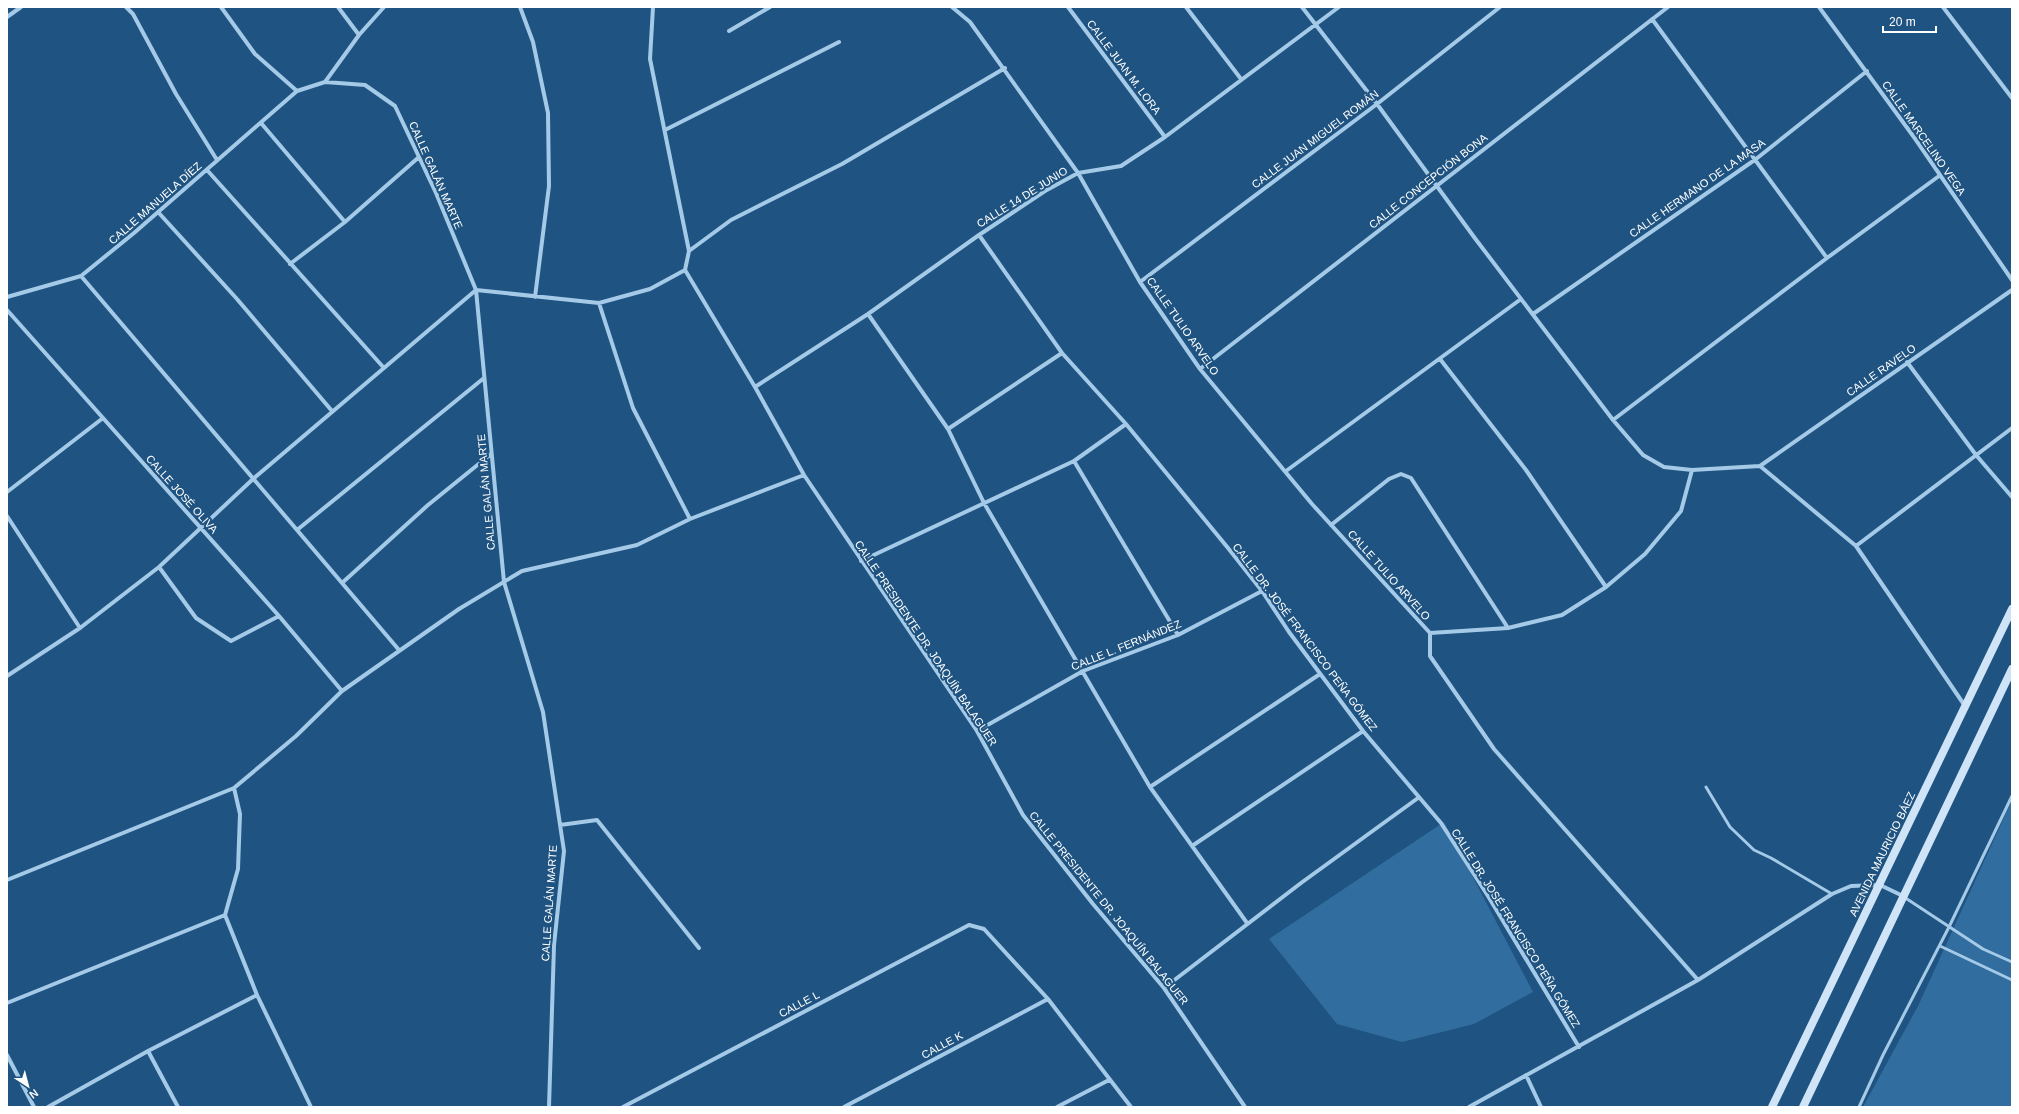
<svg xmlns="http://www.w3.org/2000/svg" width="2019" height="1114" font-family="Helvetica,sans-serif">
<rect width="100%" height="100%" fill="#1f5381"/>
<path fill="#326d9f" d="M2012 800V1107H1863L1918 1006Z
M1444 822 1533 992 1474 1024 1402 1042 1337 1024 1269 939Z"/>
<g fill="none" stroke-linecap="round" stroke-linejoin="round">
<path stroke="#a4cae8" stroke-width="3" d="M1706 787 1730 827 1754 850 1771 858 1832 894
M1904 897 1983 949 2012 962
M1940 946 2012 980
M1859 1107 1883 1055 1949 927 2012 796"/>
<path stroke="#a4cae8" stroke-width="4" d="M126 7 133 14 176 94 217 160
M221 7 255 54 297 91 325 82 365 85 395 106 436 193 476 290 504 582 543 712 564 851 554 945 549 1107
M338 7 359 35
M520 7 533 42 548 113 549 186 535 297
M653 7 650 59 689 251
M952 7 970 22 1078 173 1140 282 1200 369 1312 504 1430 633
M1068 7 1165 137
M1186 7 1241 79
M1302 7 1377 104 1474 237 1613 420 1643 455 1664 467 1692 470 1760 466 1856 546 1965 706
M1819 7 1916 140 2012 280
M1943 7 2012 98
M7 17 21 7
M1652 19 1827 258
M729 31 770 7
M325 82 359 35 384 7
M261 123 345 222
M665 130 839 42
M207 170 384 368
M158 212 237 299 332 411
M979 235 1062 353 1126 424 1228 548 1262 591 1289 632 1363 731 1441 823 1488 896 1579 1047
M290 264 345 222 419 157
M685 270 755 387 804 475 977 731 1023 815 1093 904 1164 988 1245 1107
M81 276 399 650
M1140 282 1377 104 1500 7
M7 297 81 276 134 233 297 91
M599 303 633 408 690 519
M7 310 279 616 342 691
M868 314 948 429 984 503 1150 787 1247 923
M1533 314 1756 159 1867 71
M1440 359 1526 470 1606 587
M1907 362 1976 455 2012 497
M1200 369 1668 7
M755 387 868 314 979 235 1045 191 1078 173 1121 166 1165 137 1339 7
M1613 420 1827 258 1939 176
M948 429 1062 353
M1074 461 1178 635
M1760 466 2012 290
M1286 471 1521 299
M7 492 103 418
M7 516 80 628
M1331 525 1389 479 1401 474 1411 478 1508 628
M297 530 484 378
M1856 546 2012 428
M861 561 1074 461 1126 424
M159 567 196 618 231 641 279 616
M342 583 428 505 491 454
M1430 633V656L1494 749 1698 980
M1430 633 1508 628 1562 615 1606 587 1645 554 1681 511 1692 470
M7 676 80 628 159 567 253 479 476 290 599 303 650 289 685 270 689 251 731 220 842 164 1005 68
M977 731 1083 671 1178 635 1262 591
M1150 787 1320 674
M234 788 240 814 238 869 225 915 257 995 311 1107
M560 825 597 820 699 948
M1192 846 1363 731
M7 880 234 788 296 736 342 691 459 609 522 571 637 545 690 519 804 475
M1164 988 1301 883 1418 798
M7 1003 225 915
M148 1051 178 1107
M7 1055 34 1107
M1526 1075 1541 1107
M48 1107 148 1051 257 995
M623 1107 969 925 984 929 1048 999 1131 1107
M844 1107 1048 999
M1057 1107 1109 1080
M1469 1107 1698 980 1832 894 1851 886 1880 885 1903 896"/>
<path stroke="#cfe4f7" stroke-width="8" d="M1772 1107 2012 609
M1803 1107 2012 669"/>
</g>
<g text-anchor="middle" stroke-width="4" stroke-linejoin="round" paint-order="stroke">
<g font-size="11" fill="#fff" stroke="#1f5381">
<text transform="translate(1124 67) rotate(53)" y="4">CALLE JUAN M. LORA</text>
<text transform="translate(1924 138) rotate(55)" y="4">CALLE MARCELINO VEGA</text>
<text transform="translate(1315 139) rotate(-37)" y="4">CALLE JUAN MIGUEL ROMÁN</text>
<text transform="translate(436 175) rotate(66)" y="4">CALLE GALÁN MARTE</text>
<text transform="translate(1428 181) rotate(-38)" y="4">CALLE CONCEPCIÓN BONA</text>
<text transform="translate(1697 188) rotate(-35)" y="4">CALLE HERMANO DE LA MASA</text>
<text transform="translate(1022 197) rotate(-32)" y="4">CALLE 14 DE JUNIO</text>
<text transform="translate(155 203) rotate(-41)" y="4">CALLE MANUELA DÍEZ</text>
<text transform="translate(1183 326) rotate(55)" y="4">CALLE TULIO ARVELO</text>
<text transform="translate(1881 370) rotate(-35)" y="4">CALLE RAVELO</text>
<text transform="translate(486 492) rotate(-95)" y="4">CALLE GALÁN MARTE</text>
<text transform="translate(182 494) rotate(48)" y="4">CALLE JOSÉ OLIVA</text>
<text transform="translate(1389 575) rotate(48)" y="4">CALLE TULIO ARVELO</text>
<text transform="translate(1305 637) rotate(53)" y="4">CALLE DR. JOSÉ FRANCISCO PEÑA GÓMEZ</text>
<text transform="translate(926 643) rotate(56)" y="4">CALLE PRESIDENTE DR. JOAQUÍN BALAGUER</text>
<text transform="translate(1126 645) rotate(-22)" y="4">CALLE L. FERNÁNDEZ</text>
<text transform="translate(1882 854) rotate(-64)" y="4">AVENIDA MAURICIO BÁEZ</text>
<text transform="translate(549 903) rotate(-86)" y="4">CALLE GALÁN MARTE</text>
<text transform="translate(1109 908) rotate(51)" y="4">CALLE PRESIDENTE DR. JOAQUÍN BALAGUER</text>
<text transform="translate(1516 928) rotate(58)" y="4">CALLE DR. JOSÉ FRANCISCO PEÑA GÓMEZ</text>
<text transform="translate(799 1004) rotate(-28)" y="4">CALLE L</text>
<text transform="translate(942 1045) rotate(-28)" y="4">CALLE K</text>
</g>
</g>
<rect width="2019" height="1114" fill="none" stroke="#ffffff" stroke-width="16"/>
<g transform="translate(28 1086) rotate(144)" stroke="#1f5381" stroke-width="3" paint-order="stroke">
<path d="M0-3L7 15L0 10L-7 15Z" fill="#ffffff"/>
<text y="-6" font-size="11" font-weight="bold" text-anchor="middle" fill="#ffffff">N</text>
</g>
<path d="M1883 26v6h53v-6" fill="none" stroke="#ffffff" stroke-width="2"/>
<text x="1889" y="26" font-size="12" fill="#ffffff" stroke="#1f5381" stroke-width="3" paint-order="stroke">20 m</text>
</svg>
